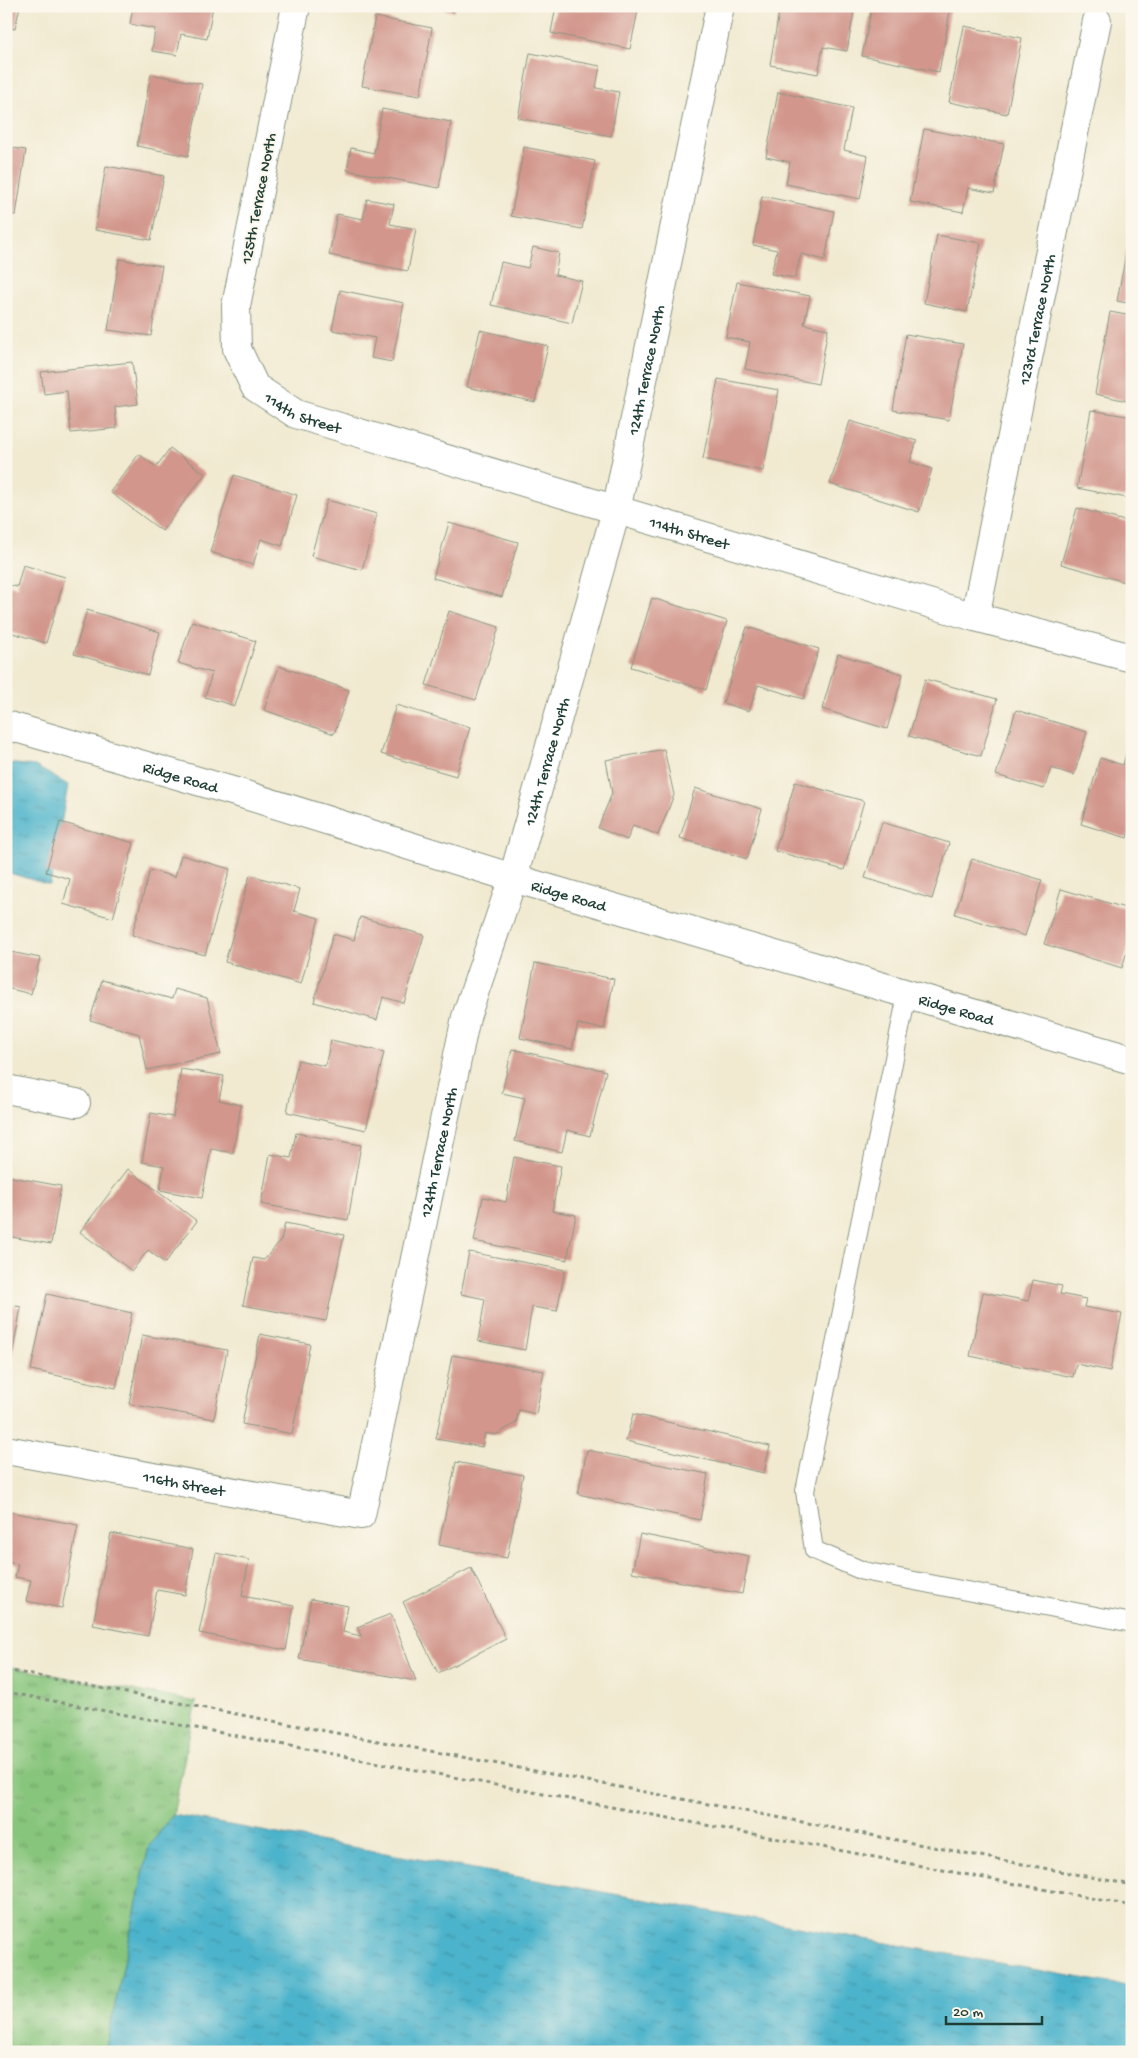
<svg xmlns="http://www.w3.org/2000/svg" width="1138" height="2058" font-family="'Gochi Hand',sans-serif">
<defs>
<pattern id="grass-tufts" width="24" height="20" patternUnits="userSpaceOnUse" patternTransform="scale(1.25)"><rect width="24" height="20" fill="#87c57c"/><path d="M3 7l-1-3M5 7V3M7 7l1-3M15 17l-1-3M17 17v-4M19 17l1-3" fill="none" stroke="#6ea166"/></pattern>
<pattern id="water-ripples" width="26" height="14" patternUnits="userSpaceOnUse" patternTransform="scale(1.25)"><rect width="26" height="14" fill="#4cb3cb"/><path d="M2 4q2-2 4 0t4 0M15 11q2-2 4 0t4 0" fill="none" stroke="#3f93a6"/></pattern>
</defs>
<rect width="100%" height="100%" fill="#fbf7ec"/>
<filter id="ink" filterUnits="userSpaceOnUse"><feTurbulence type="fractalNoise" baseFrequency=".02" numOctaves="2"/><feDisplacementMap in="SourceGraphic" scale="10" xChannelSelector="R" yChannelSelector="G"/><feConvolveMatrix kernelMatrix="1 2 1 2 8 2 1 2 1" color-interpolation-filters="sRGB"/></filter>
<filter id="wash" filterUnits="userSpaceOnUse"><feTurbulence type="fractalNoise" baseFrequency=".0096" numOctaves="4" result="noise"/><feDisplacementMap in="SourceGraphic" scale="20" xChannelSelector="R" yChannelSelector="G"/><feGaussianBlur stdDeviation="1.12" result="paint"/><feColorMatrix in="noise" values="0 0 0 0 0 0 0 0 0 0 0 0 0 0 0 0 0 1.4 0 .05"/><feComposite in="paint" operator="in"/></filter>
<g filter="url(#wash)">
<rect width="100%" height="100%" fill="#f1ead1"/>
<path fill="url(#grass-tufts)" stroke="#538158" d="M6 1666 196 1702 173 1815 149 1846 105 2052H6Z"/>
<path fill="url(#water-ripples)" stroke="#367880" d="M6 763 35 766 68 785 50 885 6 872Z
M173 1815 1132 1987V2052H105L149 1846Z"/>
<g id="blocks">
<path fill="#d2968c" d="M6 6H20L15 29 6 27Z
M133 6H213L207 39 181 34 177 55 152 51 155 29 130 24Z
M432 6H455L454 12Z
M556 6H639L630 49 551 33Z
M780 6H855L847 51 823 47 818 74 770 65Z
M872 6H951L939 72 862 56Z
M375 17 432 28 420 96 362 86Z
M964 26 1022 38 1007 114 949 102Z
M530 53 600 66 596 88 619 92 611 136 518 118Z
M151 74 202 84 188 156 137 146Z
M778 92 852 108 844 150 868 156 860 199 786 184 790 162 766 157Z
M382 109 451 122 439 188 347 170 351 148 374 153Z
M924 129 1004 144 994 193 968 188 963 212 910 202Z
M6 147 26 150 16 215 6 213Z
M524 147 595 161 582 229 511 216Z
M106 166 164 176 151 240 95 230Z
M762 196 834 211 825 260 801 254 795 278 771 274 777 250 753 245Z
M367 199 394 204 390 224 416 229 408 271 329 255 337 214 363 219Z
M1131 227H1132V304L1117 301Z
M937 235 981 243 967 312 924 303Z
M533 247 559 253 555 275 582 281 572 323 491 305 501 262 528 268Z
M119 259 162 266 151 336 108 330Z
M737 282 810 296 804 324 828 329 818 384 745 369 750 342 726 337Z
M340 290 404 303 392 362 371 358 375 338 332 330Z
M1110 312 1132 316V402L1095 394Z
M480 330 548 346 535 402 467 387Z
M906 334 963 344 949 420 893 410Z
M132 362 138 404 115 407 117 428 71 433 67 391 44 394 41 372Z
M718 379 779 390 763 471 703 459Z
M1091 410 1132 417V499L1077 488Z
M850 421 917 441 910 462 932 469 919 512 830 484Z
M170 448 205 474 162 531 110 492 139 454 156 467Z
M234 475 297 495 282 546 261 539 253 565 210 552Z
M327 500 377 514 362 570 311 556Z
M1077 508 1132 523V584L1061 564Z
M449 523 518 542 502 597 433 578Z
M23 565 65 577 46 643 6 631V584L17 587Z
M652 598 727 621 706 690 631 667Z
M87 610 160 632 148 675 74 654Z
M449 611 499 627 476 700 426 685Z
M192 621 256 641 235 706 205 697 212 673 178 663Z
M747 627 819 649 803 699 758 685 749 711 723 703Z
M838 654 903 674 887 729 822 709Z
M279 666 349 690 334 734 264 710Z
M925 679 997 699 981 756 909 736Z
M396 705 470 727 456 776 381 754Z
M1016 710 1087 732 1074 775 1051 768 1044 789 996 775Z
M1129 742 1132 743V821L1127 838 1081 824 1100 758 1123 765Z
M664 749 674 795 658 835 633 825 627 840 598 828 612 793 606 760Z
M795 782 864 801 844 870 775 851Z
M695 788 762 809 747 859 680 838Z
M60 822 134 843 113 918 63 904 70 879 46 872Z
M882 822 949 843 932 899 865 878Z
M181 855 230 869 205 955 132 935 150 870 175 877Z
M972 859 1042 880 1025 936 955 914Z
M250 875 300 889 294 911 319 918 301 984 225 962Z
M1061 889 1132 910V935L1122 968 1044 944Z
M360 917 424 935 404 1003 383 997 377 1020 314 1002 333 934 354 940Z
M6 951 40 958 31 994 6 988Z
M535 963 614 979 604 1029 578 1024 572 1049 520 1038Z
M102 980 172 999 175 989 207 998 221 1054 147 1070 139 1034 90 1020Z
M331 1040 384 1052 366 1130 287 1112 298 1060 325 1066Z
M512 1049 606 1071 590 1136 567 1130 562 1152 515 1141 525 1098 502 1093Z
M181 1069 224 1076 219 1100 241 1105 233 1153 211 1149 202 1198 160 1190 164 1166 142 1162 151 1113 173 1117Z
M296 1133 361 1145 348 1220 261 1204 270 1154 291 1158Z
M514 1157 561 1166 552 1211 576 1215 567 1260 474 1241 483 1197 506 1202Z
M128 1169 197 1221 165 1263 148 1250 132 1271 80 1232Z
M6 1176 61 1186 51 1244 6 1236Z
M285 1223 344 1235 326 1321 243 1305 253 1258 264 1260 281 1240Z
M469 1252 565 1270 557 1311 532 1307 525 1350 478 1341 485 1299 461 1294Z
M1033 1280 1062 1286 1060 1294 1086 1299 1084 1307 1122 1314 1110 1371 1076 1364 1073 1377 970 1356 983 1292 1028 1301Z
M47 1294 132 1313 116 1388 31 1370Z
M6 1304 21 1307 7 1383H6Z
M260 1334 310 1344 292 1434 242 1424Z
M142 1335 227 1350 214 1419 129 1404Z
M452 1355 544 1371 536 1414 519 1410 516 1423 496 1435 485 1433 482 1447 436 1439Z
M633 1414 770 1446 764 1473 626 1441Z
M587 1450 708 1474 700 1520 578 1494Z
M456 1462 523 1475 507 1558 439 1545Z
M6 1511 78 1525 62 1608 26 1601 31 1580 15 1577 18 1564 6 1562Z
M111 1533 193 1549 185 1595 157 1590 148 1636 93 1625Z
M640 1534 749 1556 742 1594 632 1572Z
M216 1553 249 1560 242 1596 294 1606 286 1650 199 1633Z
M471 1568 506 1639 438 1673 403 1602Z
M311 1599 348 1606 343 1632 361 1636 357 1627 391 1614 416 1681 299 1659Z"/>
</g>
</g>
<g filter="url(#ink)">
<use href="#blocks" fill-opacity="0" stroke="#889482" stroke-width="1"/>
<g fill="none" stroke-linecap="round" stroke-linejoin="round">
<defs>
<path id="lane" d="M907 995 805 1491 814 1550 863 1571 1132 1623"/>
<g id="street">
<path id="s1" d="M296 6 236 306 237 349 255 387 296 414 975 617 1132 658"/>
<path id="s2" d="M975 617 1097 21"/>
<path d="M6 1089 76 1103"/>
<path id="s3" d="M6 1450 361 1515 466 1017 513 878 616 511 720 6"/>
</g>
<g id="secondary">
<path id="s4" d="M6 725 239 793 513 878 1132 1060"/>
</g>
</defs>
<use href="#lane" stroke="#889482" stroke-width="20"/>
<use href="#street" stroke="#889482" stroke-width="30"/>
<use href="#secondary" stroke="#889482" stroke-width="30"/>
<path stroke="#889482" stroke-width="3" stroke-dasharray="4 4" stroke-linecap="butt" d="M6 1670 1132 1885
M6 1692 1132 1906"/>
<use href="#lane" stroke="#fff" stroke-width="18"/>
<use href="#street" stroke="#fff" stroke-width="28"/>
<use href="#secondary" stroke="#fff" stroke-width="28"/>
</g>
</g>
<g text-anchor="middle" stroke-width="4" stroke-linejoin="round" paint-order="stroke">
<g font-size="16" fill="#1f3d34" stroke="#fbf7ec">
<text transform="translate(257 198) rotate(-79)" y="6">125th Terrace North</text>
<text dy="6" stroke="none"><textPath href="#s2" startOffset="304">123rd Terrace North</textPath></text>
<text dy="6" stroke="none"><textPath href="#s3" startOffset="1542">124th Terrace North</textPath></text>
<text dy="6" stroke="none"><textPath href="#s1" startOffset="446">114th Street</textPath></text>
<text dy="6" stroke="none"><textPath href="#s1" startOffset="851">114th Street</textPath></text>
<text dy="6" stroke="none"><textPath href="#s3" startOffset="1138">124th Terrace North</textPath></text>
<text dy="6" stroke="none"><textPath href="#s4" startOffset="182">Ridge Road</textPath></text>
<text dy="6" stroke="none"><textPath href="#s4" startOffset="588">Ridge Road</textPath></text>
<text dy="6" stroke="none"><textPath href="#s4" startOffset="992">Ridge Road</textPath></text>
<text dy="6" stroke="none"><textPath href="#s3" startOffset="732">124th Terrace North</textPath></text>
<text dy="6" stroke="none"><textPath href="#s3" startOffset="181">116th Street</textPath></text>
</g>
</g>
<rect width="1138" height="2058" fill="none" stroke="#fbf7ec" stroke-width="25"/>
<path d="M946 2016v8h96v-8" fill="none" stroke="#1f3d34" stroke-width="2.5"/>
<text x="953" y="2016" font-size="15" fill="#1f3d34" stroke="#fbf7ec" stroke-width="4" paint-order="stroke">20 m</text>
</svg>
